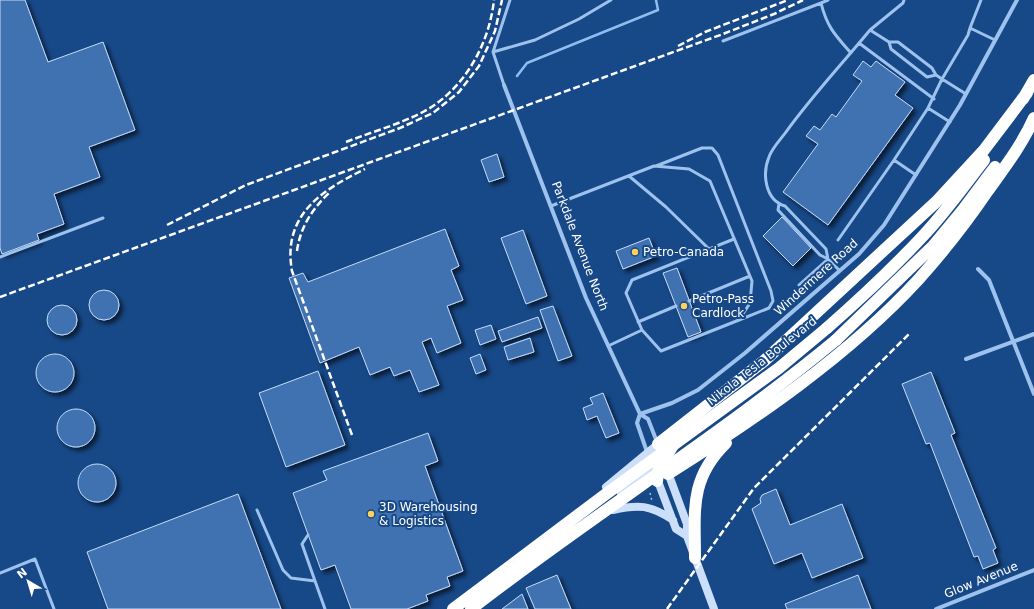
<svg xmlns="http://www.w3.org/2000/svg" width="1034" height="609" font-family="'DejaVu Sans',sans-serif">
<defs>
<filter id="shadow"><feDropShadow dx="3.5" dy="3.5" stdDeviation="2" flood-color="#0009"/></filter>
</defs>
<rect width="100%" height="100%" fill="#174887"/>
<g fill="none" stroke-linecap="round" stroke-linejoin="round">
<path stroke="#90bcf0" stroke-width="2.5" d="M517 76 527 63 658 10 656 0"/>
</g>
<path fill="#3f71b1" stroke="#c4dcfa" filter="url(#shadow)" d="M0 0H25L48 62 103 42 135 130 89 147 100 177 54 194 64 224 37 234 39 240 2 254 0 248Z
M863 61 871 67 876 61 905 82 895 95 913 108 828 225 783 192 818 144 806 136 814 126 820 130 832 114 836 117 862 81 853 75Z
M497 154 504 177 489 182 481 160Z
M782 217 811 248 793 266 763 236Z
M445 229 459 266 451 270 463 300 447 306 461 343 437 353 431 338 422 342 439 385 419 392 410 370 394 376 390 367 370 375 359 347 320 363 289 278 303 273 308 282Z
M523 230 547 296 526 304 501 238Z
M649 238 656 256 623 269 616 251Z
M677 268 701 332 688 337 663 273Z
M89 305a15 15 0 1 1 30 0a15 15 0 1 1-30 0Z
M47 320a15 15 0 1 1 30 0a15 15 0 1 1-30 0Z
M553 306 572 356 558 361 540 310Z
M538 317 542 328 502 342 498 331Z
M491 325 496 339 480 345 475 330Z
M530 338 534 352 508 360 504 347Z
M36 373a19 19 0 1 1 38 0a19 19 0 1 1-38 0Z
M480 354 486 370 476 374 470 358Z
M318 371 345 445 286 467 259 393Z
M931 372 955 433 951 435 996 548 993 550 998 563 983 569 978 556 974 557 930 443 926 444 902 384Z
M603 393 619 433 606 438 597 416 587 420 583 408 593 404 590 398Z
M57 428a19 19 0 1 1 38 0a19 19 0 1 1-38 0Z
M428 433 438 461 425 466 463 571 447 577 450 586 426 595 428 601 407 609H351L335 565 321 570 293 493 327 480 323 471Z
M78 483a19 19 0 1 1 38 0a19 19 0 1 1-38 0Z
M776 489 790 525 842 504 863 558 812 578 802 553 774 564 752 509 761 503 760 499 762 495Z
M238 494 281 609H108L87 552Z
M557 575 571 609H535L526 588Z
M858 575 871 609H787L785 604Z
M522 594 528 609H502Z"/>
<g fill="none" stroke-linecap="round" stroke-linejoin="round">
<path stroke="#9ec2ee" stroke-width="1.5" stroke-dasharray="2 3" stroke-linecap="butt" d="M650 493 652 501"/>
<path stroke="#9ec2ee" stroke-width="3" d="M828 0 821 3C827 27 835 35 851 53
M981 0 970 28 995 40
M870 30 903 3 904 0
M723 41 821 3
M859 43 934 99
M493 52 535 40 579 19 611 0
M936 75 927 77 891 49 889 42H898L932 68 936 75 942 79 968 35 970 28
M504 85 493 52 510 0
M928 108 942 79 966 94
M894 160 928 108 950 122
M656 166 702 148H712L718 155 771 291 773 301 769 308 739 320
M629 176 666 207 709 249
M779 204 778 210 820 255 828 259 826 249 785 206C765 200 762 174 769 157 772 148 781 139 786 132 812 96 842 64 870 30L889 42
M551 206 654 166 689 169 710 181 752 281 750 303 739 320 661 351 642 330 608 346
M838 240 894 160 916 175
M0 257 103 218
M799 285 828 259 839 270
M689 301 750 276
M638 322 676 306
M642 330 626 293 632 280 734 239
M257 510 283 570 291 578 315 581 325 609
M308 535 302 544 315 581
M0 573 35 559 54 609"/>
<path stroke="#9ec2ee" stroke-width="4" d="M504 85 586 298 640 414 648 419 657 442
M978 269 989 280 1034 394
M966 359 1034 334
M640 414 672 403 698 390 745 353 859 254 884 225 960 105 1017 0
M640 414 637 423 647 452
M936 609 1034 570"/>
<path stroke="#cbdffa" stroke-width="8" d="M667 470 687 524V536L714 609
M656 476 676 529 687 536
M606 487 658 444
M621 493 654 464
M613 510C639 504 650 505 673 520"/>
<path stroke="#fff" stroke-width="12" d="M1023 99 1034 80
M827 328C860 299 892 269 922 237 945 213 964 186 984 160
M836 340 933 246 962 211 995 167
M658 444 764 361 936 202 984 150 1027 93
M668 474C755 419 848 356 918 280 943 252 966 223 987 192 1004 168 1022 145 1034 118
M657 481 659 467 672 447
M695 558C695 511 689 479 726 443"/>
<path stroke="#fff" stroke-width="2.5" stroke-dasharray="7 3" stroke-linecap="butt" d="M678 46 705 32 788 0
M346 142C371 132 398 125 423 112 464 90 489 45 494 0
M167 225 246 185 400 128 433 113 459 92 479 66 495 31 502 0
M297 251C300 228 312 209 329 193
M0 297 723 34 774 14 803 0
M352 435 292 271C282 215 322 190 365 169
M667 609 754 488 909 334"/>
<path stroke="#fff" stroke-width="12" d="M453 609 606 494 779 368 827 328
M471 609C591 516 720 436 836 340"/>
</g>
<g fill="#ffd05a" stroke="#174887" stroke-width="1.5">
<circle cx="635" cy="252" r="4"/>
<circle cx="684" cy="306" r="4"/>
<circle cx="371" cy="514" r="4"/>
</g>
<g text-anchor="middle" stroke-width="4" stroke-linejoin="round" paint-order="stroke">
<g font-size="12" fill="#fff" stroke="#174887">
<text transform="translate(580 246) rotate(69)" y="4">Parkdale Avenue North</text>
<text transform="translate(816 277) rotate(-42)" y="4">Windermere Road</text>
<text transform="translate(762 361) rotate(-38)" y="4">Nikola Tesla Boulevard</text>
<text transform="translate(981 580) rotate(-22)" y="4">Glow Avenue</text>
</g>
<g font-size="12" fill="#fff" stroke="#174887" text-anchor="start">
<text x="643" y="256">Petro-Canada</text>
<text x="692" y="303">Petro-Pass<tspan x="692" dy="14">Cardlock</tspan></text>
<text x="379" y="511">3D Warehousing<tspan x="379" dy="14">&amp; Logistics</tspan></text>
</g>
</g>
<g transform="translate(28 581) rotate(322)" stroke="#174887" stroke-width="3" paint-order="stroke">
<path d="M0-3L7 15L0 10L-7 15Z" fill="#ffffff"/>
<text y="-6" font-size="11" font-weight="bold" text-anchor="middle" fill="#ffffff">N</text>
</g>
</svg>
